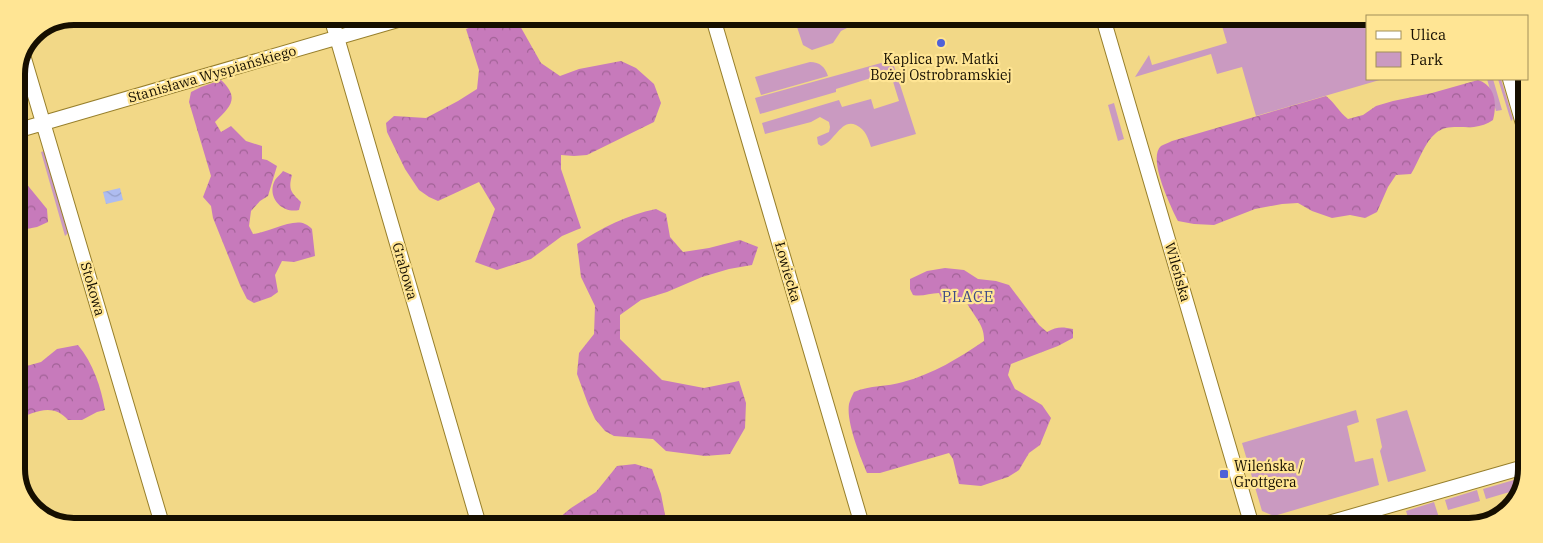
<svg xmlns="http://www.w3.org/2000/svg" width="1543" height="543" font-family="'IBM Plex Serif',serif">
<defs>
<pattern id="forest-crowns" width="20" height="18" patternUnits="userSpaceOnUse" patternTransform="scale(1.25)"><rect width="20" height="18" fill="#c77abb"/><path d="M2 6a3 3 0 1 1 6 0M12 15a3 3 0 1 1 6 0" fill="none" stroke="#a16296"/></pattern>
<pattern id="water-waves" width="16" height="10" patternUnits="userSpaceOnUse" patternTransform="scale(1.25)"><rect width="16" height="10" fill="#aebcf0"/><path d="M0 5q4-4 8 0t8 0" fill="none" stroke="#95a0cc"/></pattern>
</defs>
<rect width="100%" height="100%" fill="#f2d887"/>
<path fill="#ca9ac1" d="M805 18H869L870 21 849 27 841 31 833 43 812 50 803 45 795 21Z
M1220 19H1367V79H1383L1256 116 1242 67 1217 74 1211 54 1135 77 1149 55 1152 65 1227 43Z
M892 60 916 134 871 147C868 138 866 130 856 125 841 118 834 143 821 146L818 144 817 137 829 132 830 127 829 122 820 117 811 122 765 134 762 123 839 100 842 107 871 99 874 109 899 101 890 72 836 89V92L760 114 755 98Z
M810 62C820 62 825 67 828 76L761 95 755 77Z
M19 66 29 97 24 99 16 74Z
M1487 79H1493L1502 110 1496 111Z
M1498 79H1501L1513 119 1511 121Z
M1114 103 1124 139 1118 141 1108 105Z
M44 151 68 233 65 236 41 152Z
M1356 410 1359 422 1347 426 1355 462 1373 458 1379 485 1274 516 1262 511 1242 443Z
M1407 410 1426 471 1388 482 1380 451 1382 447 1376 419Z
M1524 477 1523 488 1486 499 1483 489Z
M1477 490 1480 501 1448 510 1445 500Z
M1434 502 1442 527H1411L1406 511Z
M1395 515 1399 527H1356Z"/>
<path fill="url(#forest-crowns)" d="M496 17H515L541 63 560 76 579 69 621 61 636 68 654 84 661 103 654 122 587 155 574 156 561 155V169L581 228 562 236 531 259 497 270 475 262 495 209 479 182 438 201 429 197 419 190 405 169 387 132 386 123 394 116 426 118 458 101 477 89 479 70 466 29Z
M221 80C240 98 231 106 215 122L221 132 231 126 246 141 262 146V159L267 160 277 166 268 196 260 201 251 211 249 226 253 234C267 233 293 218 305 224 308 225 310 227 312 229L315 256 294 262 282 261 275 275 278 292 271 297 254 303 247 299 240 285 213 218 211 206 203 197 211 176 189 102 191 92 201 87Z
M1478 80C1496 86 1497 104 1493 120 1487 124 1481 126 1474 127 1462 128 1446 124 1436 133 1424 143 1419 161 1411 174L1396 175 1388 187 1377 212 1365 218 1350 215 1332 218 1312 211 1298 203 1282 204 1255 209 1214 225 1194 224 1178 221C1171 207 1147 158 1161 146 1164 144 1169 143 1172 141L1326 96C1335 103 1339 112 1348 119L1363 115 1376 106 1393 101 1432 93Z
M16 171 47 209 48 222 37 227 16 231Z
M283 171 292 175C288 190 291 192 301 202L299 210C282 214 266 197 275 180 277 177 281 174 283 171Z
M656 209 666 214 670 237 683 252 709 248 740 240 758 247 752 265 729 269 702 277 667 292 641 300 620 315V339L662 380 704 388 739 381 746 403 745 428 730 454 705 456 666 451 653 439 614 436 605 431 595 419 588 404 577 374 579 353 594 334 595 306 581 277 577 244C601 228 627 215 656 209Z
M945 268 964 270 978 279 996 281 1009 285 1039 325 1047 332C1057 326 1063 327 1073 329V338L1058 346 1011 364 1008 375 1015 389 1042 405 1051 418 1040 445 1029 453 1019 470 1008 477 981 486 959 484 953 459 949 453 880 473H867C860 456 846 422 849 404 850 400 852 396 854 392 870 385 887 387 903 382 933 374 959 358 984 341 985 324 973 316 966 301L962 299 947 304 943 302 939 293C930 293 922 297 913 295L910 289V279L927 271Z
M78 345C93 363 101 387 105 410L97 412 82 420H68C53 402 34 412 16 420V369L41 362 57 349Z
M635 464 652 469 661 494 667 525H616L614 521H600L587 525H561L559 518 571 508 596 492 617 466Z"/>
<path fill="url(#water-waves)" d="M120 188 123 200 106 204 103 192Z"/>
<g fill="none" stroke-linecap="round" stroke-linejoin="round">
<defs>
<path id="street" d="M331 17 479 525
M713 18 862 525
M1103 18 1252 526
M23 55 162 524
M1510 79 1526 134
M16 131 408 17
M1318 526 1524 467"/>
</defs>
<use href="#street" stroke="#977f2b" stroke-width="16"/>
<use href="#street" stroke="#fff" stroke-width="14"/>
</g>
<g fill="#5061d7" stroke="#ffe594" stroke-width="2">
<circle cx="941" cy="43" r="5"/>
<rect x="1219" y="469" width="10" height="10" rx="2.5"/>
</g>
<g text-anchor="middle" stroke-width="4.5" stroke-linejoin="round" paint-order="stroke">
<g font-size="14" fill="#160f00" stroke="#ffe594">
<text x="941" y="64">Kaplica pw. Matki<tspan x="941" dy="16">Bożej Ostrobramskiej</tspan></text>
<text x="1234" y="471" text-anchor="start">Wileńska /<tspan x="1234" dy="16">Grottgera</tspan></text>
</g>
<g font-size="14" fill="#160f00" stroke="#ffe594">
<text transform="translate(212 74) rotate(-16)" y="5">Stanisława Wyspiańskiego</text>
<text transform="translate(405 271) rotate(74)" y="5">Grabowa</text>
<text transform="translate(788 272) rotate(74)" y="5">Łowiecka</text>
<text transform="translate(1178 272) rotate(74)" y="5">Wileńska</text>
<text transform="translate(93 289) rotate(74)" y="5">Stokowa</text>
</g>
<g font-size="15" letter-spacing="1" fill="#3e4b87" stroke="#ffe594">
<text x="968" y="302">PLACE</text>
</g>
</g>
<path d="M0 0H1543V543H0ZM74 25H1469A49 49 0 0 1 1518 74V469A49 49 0 0 1 1469 518H74A49 49 0 0 1 25 469V74A49 49 0 0 1 74 25Z" fill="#ffe594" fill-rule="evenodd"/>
<path fill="none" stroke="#160f00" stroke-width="6" d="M74 25H1469A49 49 0 0 1 1518 74V469A49 49 0 0 1 1469 518H74A49 49 0 0 1 25 469V74A49 49 0 0 1 74 25Z"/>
<rect x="1366" y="15" width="162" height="65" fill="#ffe594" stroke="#a28f59"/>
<rect x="1376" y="31" width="25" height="8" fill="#ffffff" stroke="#a28f59"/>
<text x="1410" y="40" font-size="15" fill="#160f00">Ulica</text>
<rect x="1376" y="52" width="25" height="15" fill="#ca9ac1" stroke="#a28f59"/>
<text x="1410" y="65" font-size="15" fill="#160f00">Park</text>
</svg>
